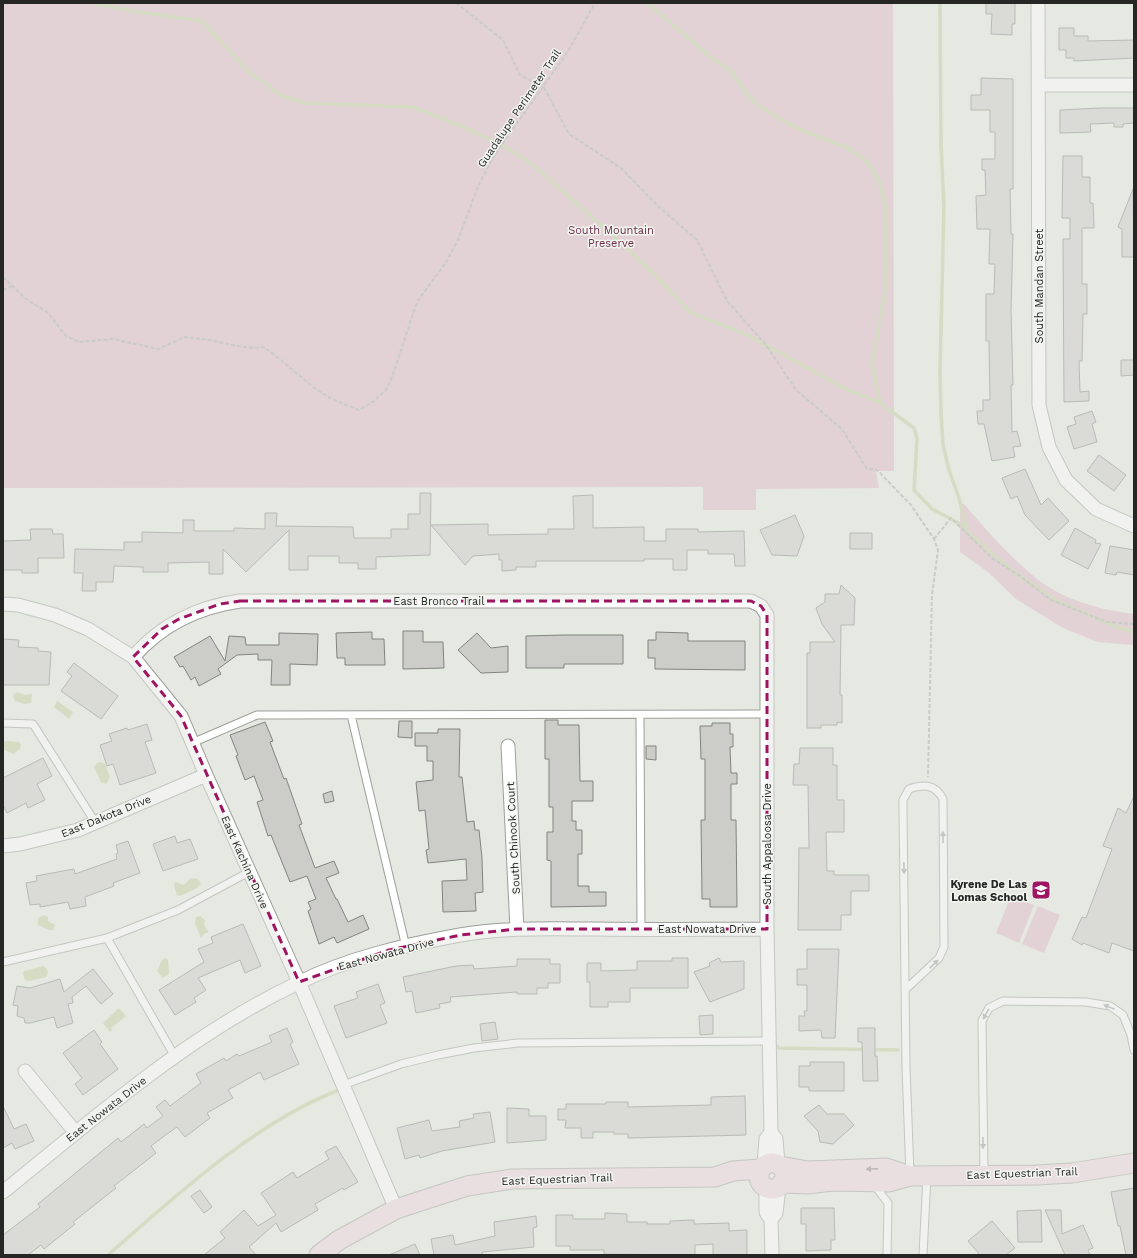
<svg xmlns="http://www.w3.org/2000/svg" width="1137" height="1258" font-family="'Work Sans',sans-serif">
<rect width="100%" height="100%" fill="#e6e8e2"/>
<path fill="#ddb8c6" d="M3 3H893L894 471H876L879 488 756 489V510H703V487L3 488Z
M960 504H964C986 530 1017 565 1044 584 1068 601 1106 611 1134 614V645L1098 642 1063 628 1016 599 988 572 960 552Z
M1011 896 1034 905 1019 943 996 933Z
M1038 906 1060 915 1044 953 1022 944Z"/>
<path fill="#c3cf9e" d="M17 692 25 695 32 694 31 703 24 704 15 701 13 695Z
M57 701 73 712 69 719 54 707Z
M7 741 19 742 21 745 20 749 13 754 3 749V742Z
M101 762 105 764 110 777 106 784 101 782 94 767 97 763Z
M191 878 198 879 201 884 197 888 180 896 177 895 174 886 175 882 184 885Z
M44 915 48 917V921L55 925 53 930H49L38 925V918Z
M200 916 205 920 204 925 209 933H205L201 938 195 923 196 917Z
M166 958 168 960 169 974 163 978 157 971 162 960Z
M43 966 47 969 48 973 46 977 30 981 25 980 23 973 24 971Z
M119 1008 126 1016 111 1028 112 1030 110 1032 103 1023Z"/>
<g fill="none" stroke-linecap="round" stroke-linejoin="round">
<path stroke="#c3cf9e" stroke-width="3.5" d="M93 3 131 11 202 21 251 74 283 96 304 103 412 107 464 127 501 145 532 164 601 225 651 271 690 312 745 334 846 389 880 403
M647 3 713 59 732 72 744 91 758 106 800 130 847 147 868 163 879 181 886 209 885 291 872 364 880 403 914 428 917 439 914 490 932 509 966 527
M940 3 941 146 944 206 940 371 941 413 943 445 949 470 959 498 967 531 1012 571 1057 601 1114 626 1134 632
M772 1044 779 1048 898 1050
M108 1255C176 1196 257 1120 342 1089"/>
</g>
<path fill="#cccdc8" stroke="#83847f" d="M986 3H1015V24H1012V35L991 34 992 14H986Z
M1059 28H1074V36H1088V41L1134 40V58L1074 61V58H1066V50H1059Z
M981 78 1013 79V189H1010L1011 234H1013L1011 311 1013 385H1011L1012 432 1017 431 1021 446 1013 447 1015 457 992 461 984 424H978L977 411H983V400H990L989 341H986V294H994L995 264H989L990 229H977L976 196 986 195 985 170H982V159H995V132H990V110H971V95H981Z
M1101 108H1134V123L1123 124V127H1114V123L1090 124 1091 132 1060 133V110Z
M1063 156H1082V177H1090V203H1093L1094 228H1082V284H1087V314H1083L1082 361H1079L1080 392 1089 391V401L1064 402 1063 239H1070V218H1062Z
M1133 189 1134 257H1122V229L1118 227Z
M1121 360H1134V375L1121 376Z
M1092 411 1096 422 1092 424 1097 442 1074 449 1067 427 1076 424 1074 417Z
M1099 455 1126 475 1114 491 1087 471Z
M1025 469 1041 505 1048 498 1069 521 1049 540 1025 515 1017 496 1011 499 1002 478Z
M420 493H431L430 555 376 557V569H358V563H339V556H308V570H289V530L246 572 223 549V574H209V562L168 563V572H143V567L114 566 113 582H96V591H82L83 573H74L75 549 124 550V542H142V532L183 533V520H194V531H234V528L265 529V513H277L276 526 353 527 354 538H391V529H408V514H420Z
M593 495V528L644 527V541H666V529H698V532L744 531 745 566H735L734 554H708V550H687V570H673V559H644V561H536V567H516V570L502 571V560H499V554L473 556 465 565 431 525 488 524V535L548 534V529H574L573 496Z
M795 515 804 536 797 556 772 555 760 530Z
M1075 528 1096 540 1095 543 1101 544 1088 569 1061 555Z
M30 529H52L53 534H63L64 558H38V573H22V570H3V541L31 540Z
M850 533H872V549H850Z
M1110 546 1134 550V575L1117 572 1116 575 1105 573Z
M841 585 855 598 854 625H841L840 695H842V723L837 722V725H821V728H807V653H810V642H835L822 624 816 608 825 602V594H839Z
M403 631H423V642H443L444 668 403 669Z
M372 632V639H384L385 665H345V658H337L336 633Z
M656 632 688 633V641H745V670L655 669V658H648V640H656Z
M279 633 318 634 317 665 290 664V685H271L272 660H258V654L237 655 218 669 221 674 199 686 195 677 191 680 183 666 180 667 174 657 210 636 225 661 229 636 245 637 246 645H279Z
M477 633 491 648 508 646V672L481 673 458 650Z
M564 635H623V664H564V668H526V636Z
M3 639 19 640 18 647 38 648V651L51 652 49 685H3Z
M74 663 118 696 101 719 61 691 72 676 67 672Z
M545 720H558V725H579L580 781H593V801H572V821H576V830H582V854H578V886H589V892H606V906L551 907V861L547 860V832H553V807H549V759H545Z
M399 721H412V738L398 737Z
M265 722 273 741 270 742 284 779 286 778 302 824 299 825 315 868 334 861 339 873 326 878 336 899H337L348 922 363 915 369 929 337 943 334 937 319 944 308 911 311 909 308 902 316 899 307 876 290 882 271 835 268 836 257 802 263 800 254 776 245 780 236 756 238 755 230 735Z
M712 723H730V734H733V747H730L731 773H737V784H731V820H736L737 907H710V899H702L701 820H705V759H701L700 726H712Z
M147 724 152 740 145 742 156 773 120 785 113 764 107 766 100 745 112 741 109 734 127 728 128 730Z
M438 729H460L459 777H462L467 822 474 821 475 830H479L482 858 483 892 475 893 476 911 443 912 442 881 467 880 466 859 428 863 426 850 429 849 425 810 419 811 416 782 433 780V761H427V746H415V733H438Z
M646 746H656V760L646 759Z
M800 748H833V765H837V800H844V832H826L827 871H834V875H869V891H851V915H841V930H798L799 848H809L808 785H793L794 764H799Z
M43 758 52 776 37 784 45 800 28 808 26 803 7 813 3 805V778Z
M332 791 334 801 325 803 323 794Z
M1134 796V951L1112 943 1109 953 1083 943 1082 945 1072 939 1082 917 1086 918 1112 849 1103 846 1118 808 1126 813Z
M175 836 177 843 190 839 198 859 163 871 153 844Z
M128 841 140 873 113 883 114 886 85 897 86 906 70 909 68 902 40 907V904L30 905 26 883 37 881 36 876 74 869 75 874 117 859 116 854 118 853 116 845Z
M243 924 261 966 245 973 240 960 198 978 206 990 194 998 196 1002 175 1015 159 990 204 962 198 949 213 943 211 937Z
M807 949H839L835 1038H822L821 1030 799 1031V1016H805L804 1011H807V985H797V969H807Z
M672 958H688V988H630V1002H608V1007H590V982H587V963H601V971L637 970V961H672Z
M719 958 721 962 744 961V989L710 1002 694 972 710 966 709 963Z
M517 959H550V964H560V983H548V988H537V994H517V992L450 997 451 1002 439 1004 440 1008 416 1013 412 991 406 992 403 977 456 966 473 965 474 969 517 966Z
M93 969 113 994 101 1004 86 986 72 997 73 1003 68 1004 73 1023 57 1028 54 1017 30 1023H25L24 1018 17 1016 18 1006 13 1005 17 986 30 988 60 979 64 992Z
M378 984 385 1003 380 1005 387 1023 346 1038 334 1006 358 998 356 992Z
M713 1015V1034L700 1035 699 1016Z
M495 1022 498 1039 482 1041 480 1024Z
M287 1028 293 1042 290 1044 299 1064 264 1080 260 1072 228 1090 233 1098 207 1113 210 1118 185 1137 177 1127 167 1134 151 1146 156 1153 114 1186 116 1188 73 1222 75 1224 44 1249 41 1245 28 1255H3V1235L40 1207 38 1204 118 1138 121 1142 144 1124 147 1128 163 1116 156 1107 165 1100 170 1106 201 1083 196 1074 224 1058 226 1061 237 1054 239 1056 272 1042 269 1036Z
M858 1028H875V1056H877L878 1081H863L862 1042H858Z
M94 1030 102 1042 100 1044 118 1069 83 1095 75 1084 82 1078 63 1053Z
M810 1062H844V1091H809V1087H799V1066H810Z
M745 1096 746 1135 628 1138V1134H614V1132H593V1138H581V1128H565L566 1120H558V1109H566V1104H606V1102H628V1107L711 1105V1097Z
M819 1105 827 1114H844L854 1125 833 1144 820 1142 818 1131 804 1116Z
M3 1106 14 1129 26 1124 34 1141 15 1149 12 1143 3 1148Z
M507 1108 529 1109V1116H546V1140L507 1143Z
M490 1112 495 1142 442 1151 420 1158 419 1155 405 1159 397 1128 429 1120 432 1131 460 1127 459 1121 474 1118 473 1114Z
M336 1146 358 1182 344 1190 343 1188 315 1204 318 1210 281 1232 276 1223 249 1247 256 1255H204L225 1238 220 1232 244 1210 258 1226 276 1215 261 1193 293 1172 297 1178 329 1159 325 1152Z
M1134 1188V1255H1126L1120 1226H1118L1111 1192Z
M200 1190 212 1207 204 1213 191 1196Z
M801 1208H834L835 1240H831V1250L806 1251V1224H801Z
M1041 1210 1042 1242H1018L1017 1211Z
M1045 1210H1061L1062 1234 1083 1225 1093 1248 1088 1250 1090 1255H1065Z
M605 1213 627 1214V1222H647V1224H670V1221L694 1220V1224L729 1223V1231L747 1230V1255H713V1244L695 1245V1255L604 1254V1250H570V1246H556V1215H573V1219H605Z
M536 1216 537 1227 533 1228 534 1247 482 1252V1255H434L431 1239 453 1235 455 1245 495 1236 494 1222Z
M992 1221 1015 1248 1006 1255H980L968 1241Z
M415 1244 420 1255H389Z"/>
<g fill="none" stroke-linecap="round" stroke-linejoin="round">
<defs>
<path id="lane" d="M351 715 406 947
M640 715 641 930
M3 723 33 724 95 822
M192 743 257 715 767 714
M107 938 174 1055
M3 962 107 938 178 910 249 872
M905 990 939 958 944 947 943 799C935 784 924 784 909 789L903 800V811L906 1067 910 1175
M343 1085 401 1064 438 1055 474 1048 518 1043 771 1041
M984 1174 982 1021 989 1008 1003 1001 1086 1002 1110 1006 1123 1015 1131 1035 1134 1050
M875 1186 888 1203 887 1255
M923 1255 927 1176"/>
<path id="street" d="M1038 3 1039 405 1049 447 1066 480 1096 509 1134 526
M1038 85H1134
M3 604 18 605 55 615 88 629 133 657 181 716 206 775 299 982 396 1209
M133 657C162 624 197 607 240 601H751L761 606 767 615V929L771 1132 776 1139 778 1164
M508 746 517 929
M3 846 20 844 78 830 206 775
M25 1071 76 1133
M764 1165 766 1139 771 1132
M766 1188V1212L771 1220 772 1255
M3 1192C97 1116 188 1035 298 983 348 958 405 945 460 935 505 927 552 929 599 929 655 930 711 929 767 929
M771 1220 776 1213 779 1187"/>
<path id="secondary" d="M759 1176a13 13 0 1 1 26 0a13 13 0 1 1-26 0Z
M780 1166 808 1171 886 1168 910 1176
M782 1183 808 1184 832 1181 888 1182 910 1176 1036 1175 1072 1173 1134 1163
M319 1255 339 1240 396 1209 467 1186 512 1179 715 1177 733 1171 760 1169"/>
</defs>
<use href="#lane" stroke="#9d9f9a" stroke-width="9"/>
<use href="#street" stroke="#9d9f9a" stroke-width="15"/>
<use href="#secondary" stroke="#9d9f9a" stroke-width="21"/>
<path stroke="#a8aaa5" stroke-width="2" stroke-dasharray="4 2" stroke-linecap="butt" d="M456 3 503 40 520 75 543 86 569 134 621 168 658 206 697 240 727 301 766 345 796 390 842 429 867 469 877 470 911 505 934 539 938 550 932 595 928 777
M3 277 26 299 48 313 66 336 79 342 113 339 158 349 185 337 210 340 236 346 252 348 263 347C281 358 295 373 312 386 326 397 342 404 359 410L374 401 386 390 392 377 417 302 446 262 458 240 479 184 495 154 567 53 595 3
M3 290 12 286
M934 539 951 518 992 558 1020 576 1051 600 1107 622 1134 624"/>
<use href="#lane" stroke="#fff" stroke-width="7"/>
<use href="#street" stroke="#fff" stroke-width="13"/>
<use href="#secondary" stroke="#eed4df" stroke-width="19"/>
</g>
<defs><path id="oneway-solid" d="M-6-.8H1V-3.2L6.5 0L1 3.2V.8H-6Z"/></defs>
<g fill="#9d9e9d">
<use href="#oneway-solid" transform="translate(943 837) rotate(-91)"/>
<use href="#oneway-solid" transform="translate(904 868) rotate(89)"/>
<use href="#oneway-solid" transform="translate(934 964) rotate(-43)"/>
<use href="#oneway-solid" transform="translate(1109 1007) rotate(-158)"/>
<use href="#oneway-solid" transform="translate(986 1014) rotate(119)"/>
<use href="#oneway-solid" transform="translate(983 1143) rotate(89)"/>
</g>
<use fill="#8a7e82" href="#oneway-solid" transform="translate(872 1169) rotate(178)"/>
<path d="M0 0H1137V1258H0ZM240 601H751L761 606 767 615V929H517L461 935 389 950 299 982 181 716 133 657 162 629 179 619 220 604Z" fill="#e6e8e2" fill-opacity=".55" fill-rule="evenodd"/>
<path fill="none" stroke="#9e1462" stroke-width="3" stroke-dasharray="8 5" stroke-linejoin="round" d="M240 601H751L761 606 767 615V929H517L461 935 389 950 299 982 181 716 133 657 162 629 179 619 220 604Z"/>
<defs>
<symbol id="school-square" viewBox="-11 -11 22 22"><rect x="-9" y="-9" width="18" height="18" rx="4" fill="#9e1462" stroke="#f3f5f0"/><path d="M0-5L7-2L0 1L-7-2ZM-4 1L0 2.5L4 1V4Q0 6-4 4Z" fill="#fff"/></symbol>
</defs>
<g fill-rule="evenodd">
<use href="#school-square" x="1030" y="879" width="22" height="22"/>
</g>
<g text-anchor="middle" stroke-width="3" stroke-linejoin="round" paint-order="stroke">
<g font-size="11" fill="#262725" stroke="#f3f5f0">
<text transform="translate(519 108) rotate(-56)" y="4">Guadalupe Perimeter Trail</text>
<text transform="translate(1039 286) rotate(-90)" y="4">South Mandan Street</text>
<text x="439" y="605">East Bronco Trail</text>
<text transform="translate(106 816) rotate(-22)" y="4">East Dakota Drive</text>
<text transform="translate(513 838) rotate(-93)" y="4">South Chinook Court</text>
<text transform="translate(767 844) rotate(-90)" y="4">South Appaloosa Drive</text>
<text transform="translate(245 862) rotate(66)" y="4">East Kachina Drive</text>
<text x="707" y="933">East Nowata Drive</text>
<text transform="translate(386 954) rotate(-15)" y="4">East Nowata Drive</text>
<text transform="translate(106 1109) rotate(-38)" y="4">East Nowata Drive</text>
<text transform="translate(1022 1173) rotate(-2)" y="4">East Equestrian Trail</text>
<text transform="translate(557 1179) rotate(-2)" y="4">East Equestrian Trail</text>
</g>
<g font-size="11" fill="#6b2c4a" stroke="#f3f5f0">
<text x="611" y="234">South Mountain<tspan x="611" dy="13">Preserve</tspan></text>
</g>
<g font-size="11" font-weight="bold" fill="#262725" stroke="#f3f5f0" text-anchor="end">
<text x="1027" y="888">Kyrene De Las<tspan x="1027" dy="13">Lomas School</tspan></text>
</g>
</g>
<rect width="1137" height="1258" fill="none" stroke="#262725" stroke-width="8"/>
</svg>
